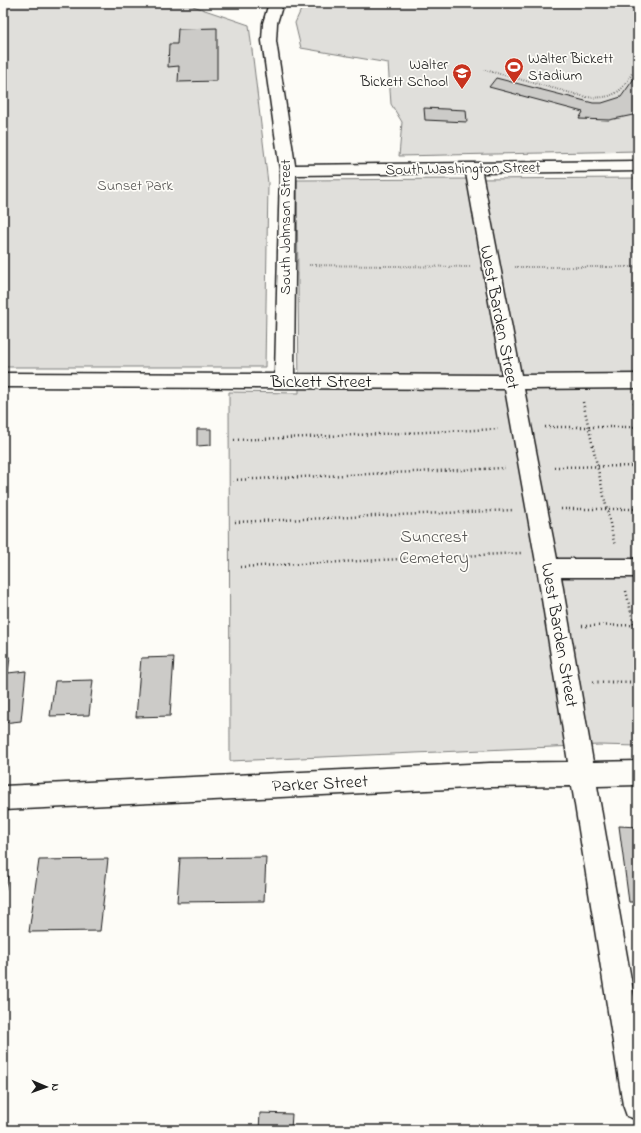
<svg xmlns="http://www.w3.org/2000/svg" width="641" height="1133" font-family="'Indie Flower',sans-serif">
<rect width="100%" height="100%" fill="#fdfcf7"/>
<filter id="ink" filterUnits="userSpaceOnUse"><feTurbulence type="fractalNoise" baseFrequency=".025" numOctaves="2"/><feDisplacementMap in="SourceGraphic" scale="8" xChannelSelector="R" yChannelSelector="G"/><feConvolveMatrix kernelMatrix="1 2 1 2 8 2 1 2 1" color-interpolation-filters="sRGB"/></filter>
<g filter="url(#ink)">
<path fill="#e0dfdb" stroke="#7e7e7c" d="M3 3H190L193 6 249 25 268 183 265 367H3Z
M304 3H638V151L399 156 402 122 391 104 388 63 301 48 295 23Z
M638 178V746L599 745 230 761 229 392 299 393 297 180Z"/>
<path fill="#cccbc8" stroke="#1c1c1c" d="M217 28V81L178 82 179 66 168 67 169 44H177L178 29Z
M638 73V114L609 120 579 119 583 112 489 87 496 78 593 103H602L621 97Z
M424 108 466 110 467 122 425 120Z
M197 429H211V445L197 446Z
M10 657 8 673 26 671 21 721 3 723V658Z
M174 657 170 716 136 717 141 658Z
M93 680 89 715 50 716 55 681Z
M619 826 638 827V902H629Z
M266 857 264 901 177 902 180 858Z
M108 859 100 931 29 932 39 860Z
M3 875H8L3 899Z
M260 1113 292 1114 291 1130H259Z"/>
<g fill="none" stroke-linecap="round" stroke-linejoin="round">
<defs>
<path id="minor" d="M269 3H283L277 23 276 41 295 165 638 161V171L482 173 521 375 638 374V388L524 389 557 559H638V577H561L593 762 638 761V785L597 786 638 1019V1120L627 1116 623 1105 572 786 490 787 3 810V786L490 763 568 762 537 568 505 389 3 387V373L275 374 280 170 262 41 263 23ZM466 173 502 375 294 374 296 175Z"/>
</defs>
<use href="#minor" stroke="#1c1c1c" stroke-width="3"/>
<path stroke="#1c1c1c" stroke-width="2" stroke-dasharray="0.5 2" stroke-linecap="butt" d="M485 70 586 97C619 100 624 89 638 62
M309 265 470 267
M515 267H638"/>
<path stroke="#1c1c1c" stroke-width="2.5" stroke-dasharray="1 3" stroke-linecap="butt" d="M583 402 615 546
M634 402 638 419
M545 427H638
M234 440 498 429
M554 467 638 466
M233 480 505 468
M561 509H638
M235 522 514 510
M240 567 521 553
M626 591 638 642
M582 626 638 625"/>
<path stroke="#1c1c1c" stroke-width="3" stroke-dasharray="1 3.5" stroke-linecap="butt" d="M593 682H638"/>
<use href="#minor" fill="#fdfcf7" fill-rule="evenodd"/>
</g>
</g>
<defs>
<symbol id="stadium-pin" viewBox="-11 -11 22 30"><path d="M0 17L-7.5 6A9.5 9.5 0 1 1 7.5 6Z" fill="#c8321e" stroke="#fdfcf7"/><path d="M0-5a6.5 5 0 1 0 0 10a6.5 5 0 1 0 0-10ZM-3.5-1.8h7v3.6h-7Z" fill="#fff"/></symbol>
<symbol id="school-pin" viewBox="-11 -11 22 30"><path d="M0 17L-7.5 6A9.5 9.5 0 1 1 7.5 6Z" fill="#c8321e" stroke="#fdfcf7"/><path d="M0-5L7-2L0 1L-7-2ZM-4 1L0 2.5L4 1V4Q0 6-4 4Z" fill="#fff"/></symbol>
</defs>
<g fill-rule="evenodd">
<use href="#stadium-pin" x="503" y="56" width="22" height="30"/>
<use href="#school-pin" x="451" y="62" width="22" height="30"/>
</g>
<g text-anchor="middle" stroke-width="3.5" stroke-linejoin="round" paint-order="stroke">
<g font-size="15" fill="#1c1c1c" stroke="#fdfcf7" text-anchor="start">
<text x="528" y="63">Walter Bickett<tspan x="528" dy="17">Stadium</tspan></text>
<text x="448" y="69" text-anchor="end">Walter<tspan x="448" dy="17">Bickett School</tspan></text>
</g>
<g font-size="15" fill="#1c1c1c" stroke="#fdfcf7">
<text transform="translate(463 168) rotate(-1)" y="5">South Washington Street</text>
<text transform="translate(285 227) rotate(-90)" y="5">South Johnson Street</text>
</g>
<g font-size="15" fill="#575655" stroke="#fdfcf7">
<text x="135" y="190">Sunset Park</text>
</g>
<g font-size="18" fill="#1c1c1c" stroke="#fdfcf7">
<text transform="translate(500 317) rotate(79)" y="6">West Barden Street</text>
<text x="321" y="387">Bickett Street</text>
<text transform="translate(560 635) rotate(80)" y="6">West Barden Street</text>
<text transform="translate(320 783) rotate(-3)" y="6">Parker Street</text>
</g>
<g font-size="18" fill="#575655" stroke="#fdfcf7">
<text x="434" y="542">Suncrest<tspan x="434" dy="21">Cemetery</tspan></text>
</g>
</g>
<rect width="641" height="1133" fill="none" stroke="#fdfcf7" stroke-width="16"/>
<rect x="8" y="8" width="625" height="1117" fill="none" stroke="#1c1c1c" stroke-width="1.5" filter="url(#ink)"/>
<g transform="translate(46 1087) rotate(92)" stroke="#fdfcf7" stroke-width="3" paint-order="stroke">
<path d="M0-3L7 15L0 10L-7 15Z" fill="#1c1c1c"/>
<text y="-6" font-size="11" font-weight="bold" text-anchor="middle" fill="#1c1c1c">N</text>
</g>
</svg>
